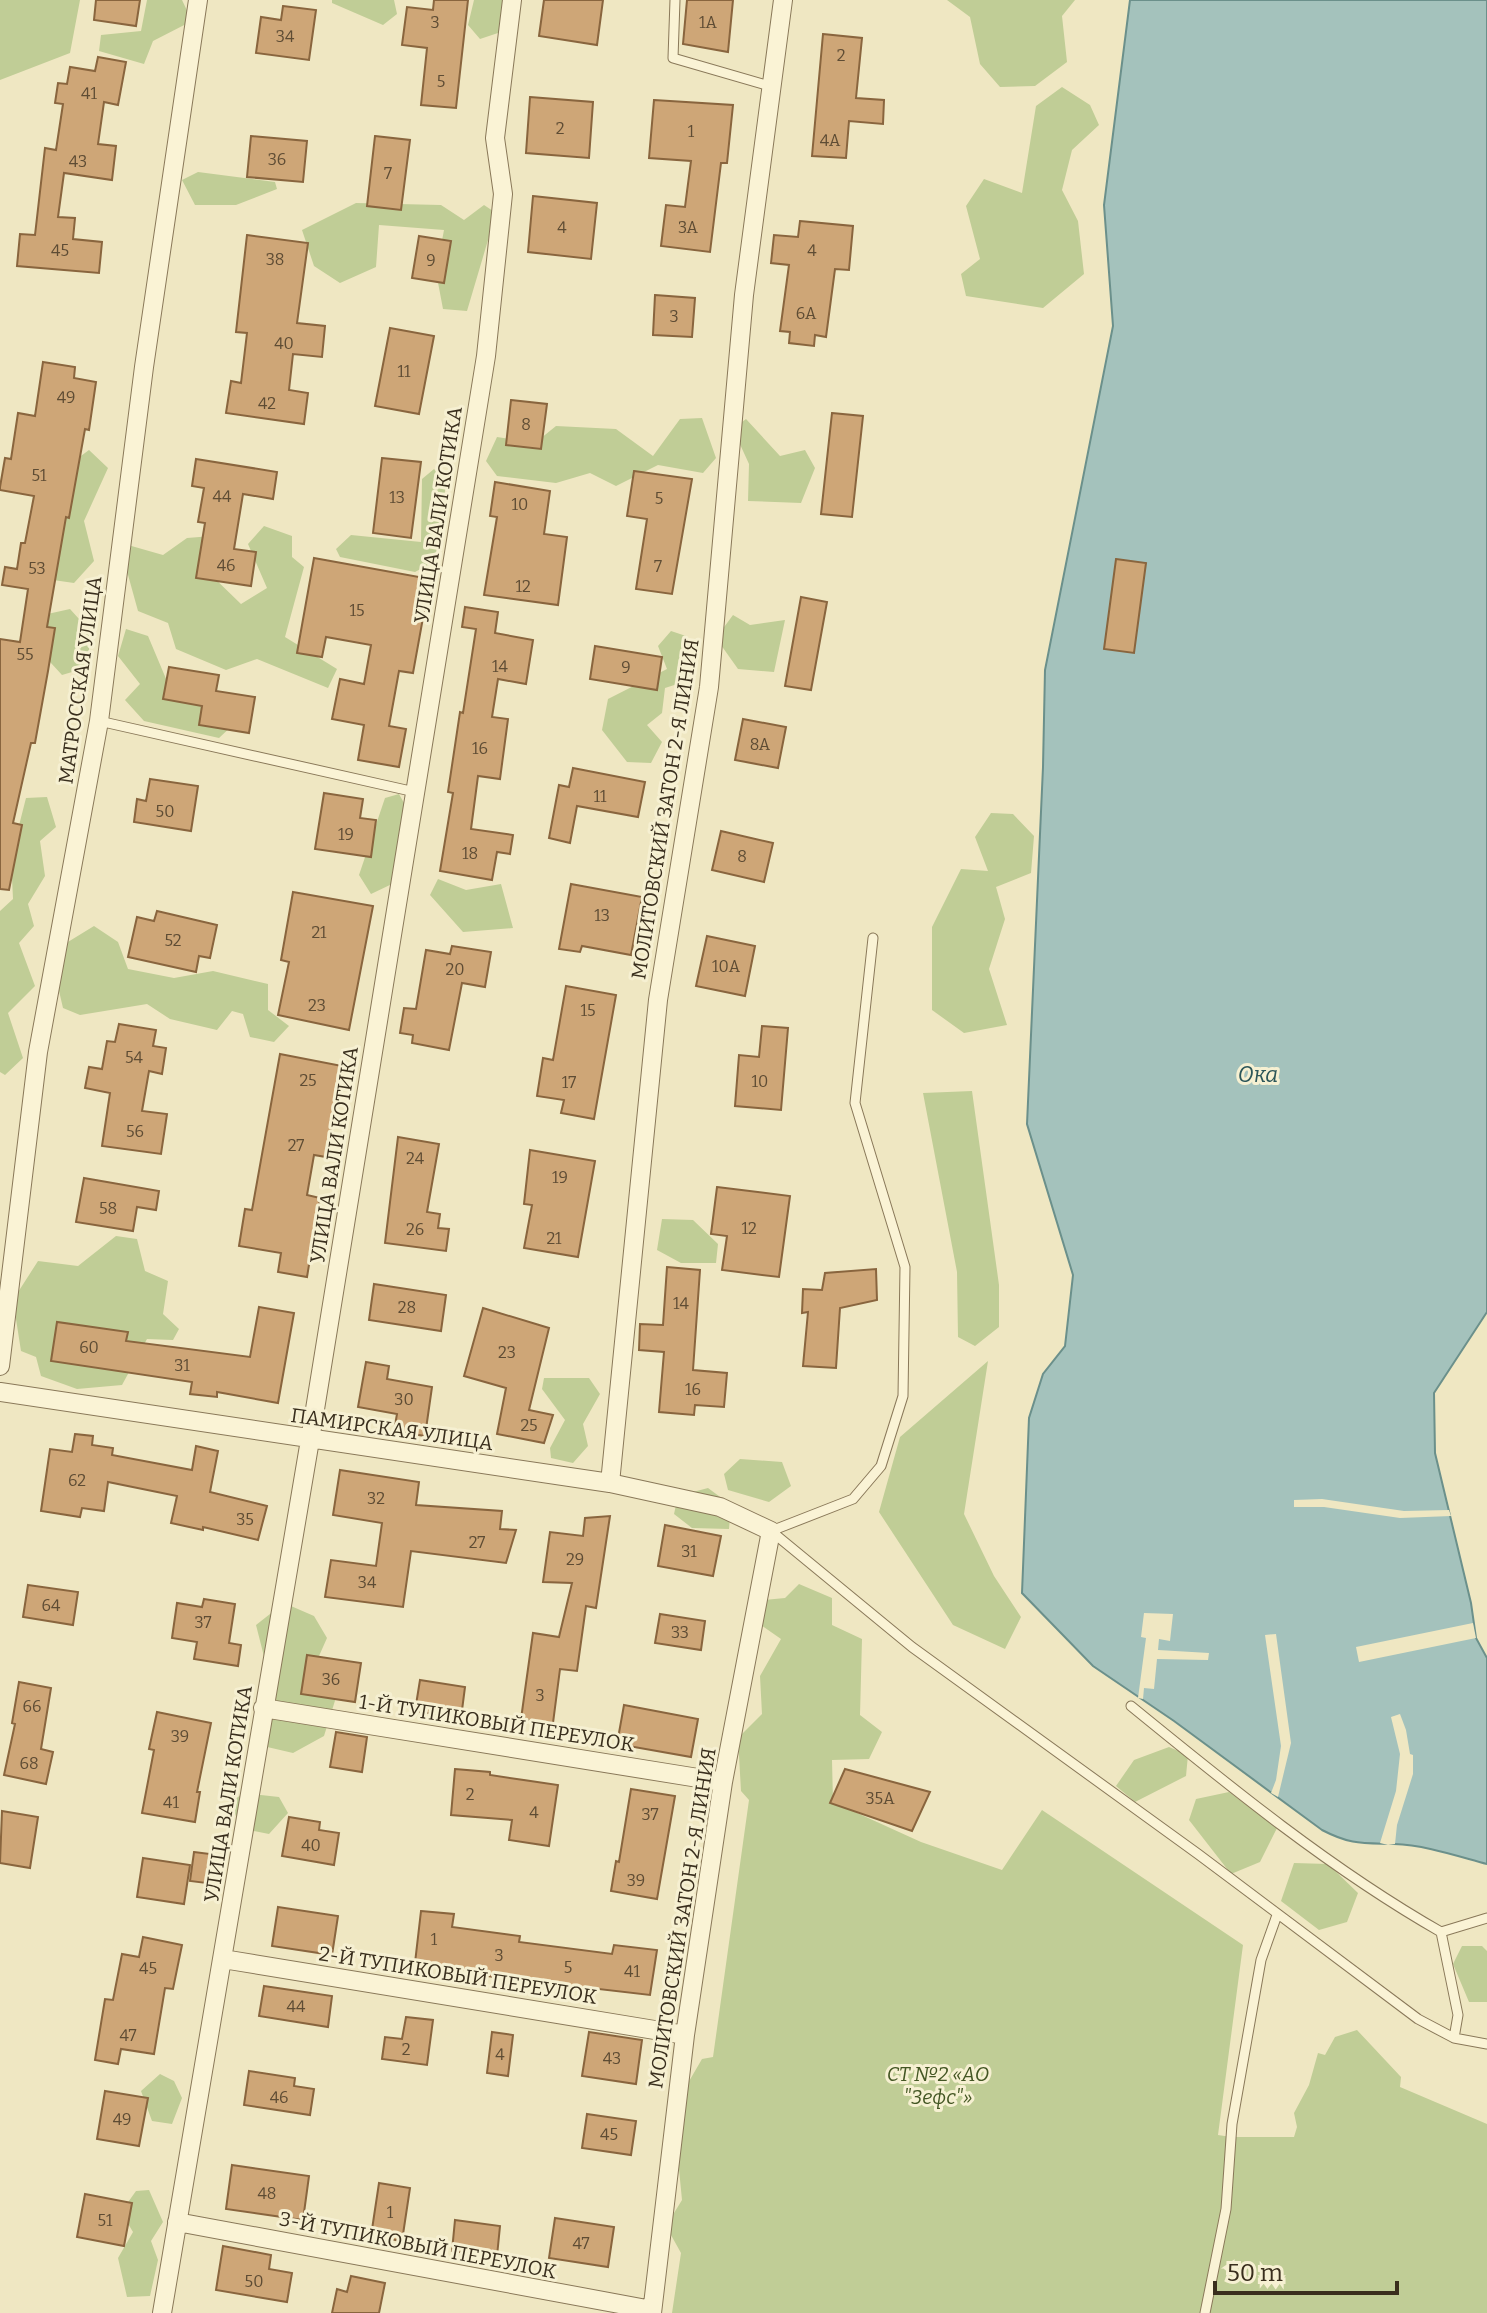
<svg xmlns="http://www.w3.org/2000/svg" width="1487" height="2313" font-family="Bitter,serif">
<rect width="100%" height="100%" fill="#efe7c2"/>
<path fill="#c0cd96" d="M0 0H80L70 53 0 80Z
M147 0H182L192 21 153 41 144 64 99 51 101 35 141 31Z
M332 0H394L397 14 383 25 332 3Z
M474 0H508L501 32 480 39 468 25Z
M947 0H1075L1062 16 1067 62 1035 86 1000 87 980 64 970 17Z
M1062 87 1090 105 1099 125 1072 150 1062 190 1078 221 1084 274 1043 308 966 296 961 274 980 259 966 206 984 179 1022 193 1036 106Z
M198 172 275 182 277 189 236 205H195L182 180Z
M356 203 441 205 464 220 484 205 496 213 467 311 443 309 436 272 444 230 379 225 376 267 340 283 314 266 302 230Z
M702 418 716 458 703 473 658 465 616 486 590 473 556 483 497 476 486 461 497 437 535 443 556 426 616 429 653 456 680 419Z
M746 419 780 456 805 450 815 468 801 503 748 501 749 464 733 429Z
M89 450 108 468 84 521 94 561 74 583 46 579 66 467Z
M434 469 446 482 437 560 415 572 340 557 336 549 351 535 421 542 422 479Z
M264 526 292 536V557L304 567 285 637 337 669 328 688 257 659 226 670 176 649 168 623 138 611 125 564 128 545 163 555 187 538 212 536 209 573 241 604 267 588 248 544Z
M70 609 89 630V667L62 675 40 651 43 615Z
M733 615 750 625 785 620 774 672 738 669 716 638Z
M126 629 148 636 172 693 220 705 235 723 219 738 144 721 125 700 140 684 118 656Z
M671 631 686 636 693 679 665 688 662 713 647 725 662 742 651 763 627 762 602 730 608 699 667 669 658 646Z
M399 794 409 812 392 884 371 894 359 875 385 798Z
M47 797 56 827 40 841 45 876 28 904 34 926 19 943 35 986 8 1013 23 1058 5 1075 0 1072V911L13 899 11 857 26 798Z
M991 813 1013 814 1034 836 1031 873 996 887 1005 919 989 969 1007 1025 964 1033 932 1010V927L961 869 988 871 975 837Z
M438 879 466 890 501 884 513 928 463 932 430 895Z
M94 926 118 942 128 969 174 978 213 971 268 984V1010L289 1026 274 1042 250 1037 243 1014 232 1011 217 1030 170 1019 147 1004 80 1015 63 1008 56 978 63 945Z
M972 1091 999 1285V1327L975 1346 958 1337 957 1272 923 1093Z
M662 1219 693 1220 718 1244 716 1263H681L657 1250Z
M116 1236 137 1239 145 1271 168 1281 163 1314 179 1329 173 1340 147 1339 122 1385 77 1389 41 1376 36 1357 21 1351 13 1300 38 1261 78 1266Z
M988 1361 964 1514 994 1576 1021 1617 1005 1649 953 1625 879 1512 900 1437Z
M544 1378H589L600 1394 583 1424 588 1446 573 1463 551 1458 550 1448 565 1420 542 1389Z
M740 1459 782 1462 791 1486 769 1502 728 1490 724 1474Z
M708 1488 731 1505 729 1529 692 1528 674 1514 678 1496Z
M799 1584 832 1598V1625L862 1639 860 1715 882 1732 869 1759 832 1760 833 1802 921 1842 1002 1870 1042 1810 1243 1945 1218 2135 1231 2137H1294L1297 2127 1294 2113 1309 2085 1318 2053 1325 2055 1335 2037 1357 2030 1401 2077 1400 2087 1487 2124V2313H672L681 2253 666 2226 682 2200 678 2159 688 2083 702 2059 713 2057 749 1800 741 1791 738 1738 762 1714 760 1676 781 1639 761 1625 764 1600 785 1598Z
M284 1603 314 1616 327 1638 315 1665 338 1691 324 1736 293 1753 263 1746 272 1688 256 1625Z
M1169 1747 1188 1755 1186 1776 1135 1802 1116 1786 1134 1760Z
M1229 1792 1277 1828 1260 1862 1231 1874 1189 1820 1196 1799Z
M244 1793 279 1797 288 1813 269 1834 239 1828 232 1801Z
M1294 1863 1328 1864 1358 1893 1347 1922 1319 1930 1281 1901Z
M1462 1946H1482L1487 1951V2002H1469L1453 1964Z
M160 2074 174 2081 182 2098 172 2124 152 2121 141 2091Z
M149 2190 163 2222 151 2241 158 2260 150 2296 127 2297 118 2258 133 2232 121 2212 136 2191Z"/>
<path fill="#a4c2bc" stroke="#6b908b" stroke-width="2" d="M1130 0H1487V1312L1434 1393 1435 1453 1471 1603 1476 1638 1487 1658V1864C1457 1856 1425 1845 1394 1844 1362 1843 1351 1845 1322 1830L1174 1721 1093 1666 1022 1593 1029 1418 1043 1374 1065 1346 1073 1275 1027 1124 1043 767 1045 670 1113 326 1104 205Z"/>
<path fill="#efe7c2" d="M1322 1499 1404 1511 1449 1510 1451 1516 1400 1518 1324 1507H1294V1500Z
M1144 1613 1173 1614 1170 1641 1159 1639 1158 1650 1209 1653 1208 1660 1157 1659 1154 1689 1144 1688 1143 1699 1138 1698 1146 1638 1141 1637Z
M1473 1623 1476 1638 1359 1662 1356 1647Z
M1276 1634 1291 1743 1278 1797 1271 1793 1276 1780 1281 1746 1265 1635Z
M1400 1714 1406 1730 1410 1754 1413 1755V1774L1397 1825 1395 1844 1388 1845 1380 1843 1396 1791 1400 1754 1391 1717Z"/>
<path fill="#cea677" stroke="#89653e" stroke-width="2" d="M96 0H140L136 26 94 20Z
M434 0H468L456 108 421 105 427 48 402 45 407 7 433 10Z
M544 0H603L597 45 539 36Z
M687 0H733L728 52 683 44Z
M283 6 316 10 309 60 256 53 261 17 281 20Z
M823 34 862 38 856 98 884 100 883 124 849 121 846 158 812 156Z
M98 57 126 62 118 105 104 102 98 144 116 146 112 180 64 173 58 217 75 218 73 239 102 242 99 273 17 266 20 234 35 235 45 148 56 150 63 104 55 103 58 83 67 84 70 67 95 71Z
M530 97 593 102 589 158 526 153Z
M654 100 733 105 727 163H721L710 252 661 246 666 205 685 207 691 161 649 158Z
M251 136 307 141 303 182 247 177Z
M375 136 410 140 401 210 367 206Z
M533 196 597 203 591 259 528 252Z
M800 221 853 226 849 270 835 269 826 337 815 335 814 346 789 343 790 332 780 331 789 265 771 263 774 235 798 237Z
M247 235 308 243 297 323 325 326 322 357 293 354 289 390 308 393 304 424 226 413 231 381 241 383 247 333 236 332Z
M419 236 451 241 444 283 412 278Z
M655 295 695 298 692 337 653 335Z
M390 328 434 336 419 414 375 406Z
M43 362 75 367 74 378 96 382 89 430 85 429 69 518 66 517 47 627 55 628 48 671 35 743H31L13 823 22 825 9 890 0 889V639L20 642 28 589 2 585 5 567 17 569 21 543H25L34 496 0 490V487L5 458 11 459 18 413 35 416Z
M511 400 547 404 541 449 506 445Z
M832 413 863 416 852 517 821 514Z
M382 458 421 462 411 538 373 533Z
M196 459 277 472 273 499 243 494 234 549 256 552 251 586 196 578 205 523 198 522 204 488 192 486Z
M634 471 692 479 672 594 636 589 647 519 627 516Z
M495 482 550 491 544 534 567 537 558 605 484 595 497 517 490 516Z
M314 558 430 579 413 673 399 671 389 726 406 729 399 767 358 760 364 725 332 719 340 679 364 684 371 645 326 637 322 657 297 653Z
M1116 559 1146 563 1134 653 1104 649Z
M801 597 827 602 811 690 785 686Z
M465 607 498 612 495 633 533 640 526 684 498 679 492 717 508 719 500 779 478 776 471 829 513 835 510 854 497 852 492 880 440 871 453 793 448 792 460 712 463 713 476 629 462 627Z
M595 646 662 657 657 690 590 679Z
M169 667 219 675 216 691 255 697 249 733 199 725 202 706 163 699Z
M743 719 786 727 778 768 735 760Z
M573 768 645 782 638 817 577 806 570 843 549 838 559 785 569 787Z
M150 779 198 786 191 831 134 822 137 799 146 801Z
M324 793 363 799 360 818 376 820 371 857 315 849Z
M721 831 773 843 764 882 712 870Z
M571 884 642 897 631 955 582 946 580 952 559 949Z
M293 892 373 906 349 1030 278 1015 289 962 281 960Z
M157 911 217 925 210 958 199 956 196 972 128 957 137 917 154 921Z
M707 936 755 946 745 996 696 986Z
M452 946 491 952 485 987 462 983 449 1050 412 1043 413 1035 400 1033 404 1008 416 1009 426 950 450 954Z
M566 986 616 995 594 1119 561 1113 564 1100 537 1096 543 1058 553 1060Z
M119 1024 156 1030 153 1046 166 1048 162 1074 149 1071 142 1111 167 1114 161 1154 102 1146 110 1093 85 1088 89 1067 102 1069 107 1041 115 1042Z
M762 1026 788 1028 781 1110 735 1106 739 1055 759 1057Z
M280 1054 342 1066 326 1157 314 1155 307 1195 320 1198 307 1277 278 1272 281 1253 239 1246 245 1209 252 1210Z
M398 1137 439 1144 427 1212 440 1214 438 1228 449 1229 446 1251 385 1243Z
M530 1150 595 1161 578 1257 524 1248 532 1205 524 1204Z
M84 1178 159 1191 156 1210 137 1207 133 1231 76 1222Z
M717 1187 790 1196 779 1277 722 1270 727 1236 711 1234Z
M667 1267 700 1270 693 1370 727 1373 724 1407 695 1405 694 1415 659 1412 664 1352 639 1350 640 1324 663 1325Z
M876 1269 877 1300 840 1308 836 1368 803 1366 808 1312 802 1313 803 1289 822 1290 825 1273Z
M374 1284 446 1295 441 1331 369 1320Z
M259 1307 294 1313 278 1403 217 1392V1397L190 1394 192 1382 51 1361 57 1322 128 1332 126 1341 250 1357Z
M483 1308 549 1328 529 1410 553 1415 544 1443 497 1434 506 1388 464 1376Z
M366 1362 389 1366 387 1379 432 1387 425 1436 394 1431 397 1414 358 1407Z
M75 1434 93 1436 92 1445 113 1448 112 1455 192 1470 196 1446 218 1451 210 1492 267 1506 258 1540 203 1527V1530L171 1523 177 1496 108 1482 104 1511 82 1508 80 1517 41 1511 50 1449 72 1452Z
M340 1470 419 1482 416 1505 502 1511 500 1529 516 1530 506 1563 411 1551 403 1607 325 1597 331 1560 376 1566 382 1523 333 1515Z
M610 1516 596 1608 586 1606 577 1671 560 1669 553 1723 521 1719 533 1633 559 1637 572 1583 543 1582 550 1532 583 1536 585 1518Z
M665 1525 721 1536 713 1576 658 1566Z
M28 1585 78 1592 73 1625 23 1617Z
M204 1599 235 1604 229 1643 241 1645 238 1666 194 1659 197 1642 172 1638 177 1603 202 1607Z
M660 1614 705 1621 701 1650 655 1643Z
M307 1655 361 1663 355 1702 301 1694Z
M420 1680 465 1687 461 1718 415 1711Z
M19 1682 51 1688 41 1749 53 1752 46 1784 4 1775 15 1724 12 1723Z
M624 1705 698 1719 691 1757 617 1744Z
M157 1712 211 1723 197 1792H200L195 1822 142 1813 154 1750 149 1749Z
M336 1732 367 1737 362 1772 330 1767Z
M455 1769 490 1772V1775L558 1785 549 1846 509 1840 512 1820 451 1815Z
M845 1769 930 1792 912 1831 830 1803Z
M631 1789 675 1796 657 1899 611 1891 616 1861 619 1862Z
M2 1811 38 1817 30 1868 0 1863Z
M289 1817 320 1822 319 1830 339 1833 334 1865 282 1856Z
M194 1852 218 1855 214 1884 190 1881Z
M143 1858 190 1865 184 1904 137 1897Z
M278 1907 338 1916 332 1955 272 1946Z
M421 1911 454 1914 452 1927 520 1936 519 1942 612 1954 614 1945 657 1950 650 1995 477 1975 478 1971 415 1963Z
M143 1937 182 1945 173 1989 165 1988 154 2054 121 2049 118 2064 95 2060 105 1999 113 2000 122 1954 139 1957Z
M264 1986 332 1996 328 2027 259 2016Z
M406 2017 433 2020 427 2065 382 2059 385 2037 402 2039Z
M492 2032 513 2035 508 2076 487 2073Z
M589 2032 642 2040 636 2084 582 2076Z
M249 2071 295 2078 294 2086 314 2089 310 2115 244 2105Z
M105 2091 148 2098 139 2146 97 2139Z
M587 2114 636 2121 631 2155 582 2148Z
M232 2165 309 2176 303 2220 226 2209Z
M379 2183 410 2188 402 2241 371 2236Z
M85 2194 132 2203 124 2246 77 2237Z
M555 2218 614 2227 608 2267 549 2258Z
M455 2220 500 2226 497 2256 452 2251Z
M223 2246 271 2255 269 2269 292 2273 287 2302 216 2290Z
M351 2276 385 2283 379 2313H332L337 2289 347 2292Z"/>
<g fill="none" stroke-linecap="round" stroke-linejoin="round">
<defs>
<path id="lane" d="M675 0 673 58 773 87
M99 721 415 792
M873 938 855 1103 905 1267 903 1396 881 1466 853 1499 771 1531 912 1647 1198 1854 1418 2019 1454 2038 1487 2044
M1131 1706C1229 1786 1332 1870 1441 1932L1458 2015 1454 2038
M1441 1932 1487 1918
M1205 2313 1226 2209 1232 2124 1261 1960 1277 1915"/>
<path id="street" d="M0 1366 38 1052 99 721 144 367 198 0
M0 1392 610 1483 720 1507 771 1531 723 1782 685 2035 652 2313
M610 1483 658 1000 709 687 744 295 783 0
M263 1708 723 1782
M223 1959 685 2035
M177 2222 652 2310
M162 2313 310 1440 486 356 503 194 495 138 512 0"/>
</defs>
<use href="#lane" stroke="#897859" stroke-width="11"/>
<use href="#street" stroke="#897859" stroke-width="20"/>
<use href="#lane" stroke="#faf3d5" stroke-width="9"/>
<use href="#street" stroke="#faf3d5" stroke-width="18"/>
</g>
<g text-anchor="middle" stroke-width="6" stroke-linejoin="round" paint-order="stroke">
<g font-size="16" fill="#5e4c34">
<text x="435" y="28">3</text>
<text x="708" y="28">1А</text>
<text x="285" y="42">34</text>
<text x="841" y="61">2</text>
<text x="441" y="87">5</text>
<text x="89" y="99">41</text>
<text x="560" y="134">2</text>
<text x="691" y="137">1</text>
<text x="830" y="146">4А</text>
<text x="277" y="165">36</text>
<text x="78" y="167">43</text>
<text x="388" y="179">7</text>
<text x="562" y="233">4</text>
<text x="688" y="233">3А</text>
<text x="60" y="256">45</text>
<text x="812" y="256">4</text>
<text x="275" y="265">38</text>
<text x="431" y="266">9</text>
<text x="806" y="319">6А</text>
<text x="674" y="322">3</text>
<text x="284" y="349">40</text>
<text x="404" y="377">11</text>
<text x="66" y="403">49</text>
<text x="267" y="409">42</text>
<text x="526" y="430">8</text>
<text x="39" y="481">51</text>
<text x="222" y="502">44</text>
<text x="397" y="503">13</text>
<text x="659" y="504">5</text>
<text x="520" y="510">10</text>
<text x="226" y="571">46</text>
<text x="658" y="572">7</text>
<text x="37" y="574">53</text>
<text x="523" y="592">12</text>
<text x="357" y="616">15</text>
<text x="25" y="660">55</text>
<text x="500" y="672">14</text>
<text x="626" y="673">9</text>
<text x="760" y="750">8А</text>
<text x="480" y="754">16</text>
<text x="600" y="802">11</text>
<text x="165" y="817">50</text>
<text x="346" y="840">19</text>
<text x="470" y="859">18</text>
<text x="742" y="862">8</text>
<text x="602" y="921">13</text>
<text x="319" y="938">21</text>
<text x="173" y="946">52</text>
<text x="726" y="972">10А</text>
<text x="455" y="975">20</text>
<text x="317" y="1011">23</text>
<text x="588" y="1016">15</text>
<text x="134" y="1063">54</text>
<text x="308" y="1086">25</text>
<text x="760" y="1087">10</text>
<text x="569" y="1088">17</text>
<text x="135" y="1137">56</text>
<text x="296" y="1151">27</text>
<text x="415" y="1164">24</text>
<text x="560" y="1183">19</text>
<text x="108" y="1214">58</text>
<text x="749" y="1234">12</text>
<text x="415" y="1235">26</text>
<text x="554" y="1244">21</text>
<text x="681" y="1309">14</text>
<text x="407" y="1313">28</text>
<text x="89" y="1353">60</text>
<text x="507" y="1358">23</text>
<text x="182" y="1371">31</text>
<text x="693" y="1395">16</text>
<text x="404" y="1405">30</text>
<text x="529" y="1431">25</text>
<text x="77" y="1486">62</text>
<text x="376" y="1504">32</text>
<text x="245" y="1525">35</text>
<text x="477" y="1548">27</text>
<text x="689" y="1557">31</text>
<text x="575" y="1565">29</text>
<text x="367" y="1588">34</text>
<text x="51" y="1611">64</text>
<text x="203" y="1628">37</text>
<text x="680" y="1638">33</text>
<text x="331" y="1685">36</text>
<text x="540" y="1701">3</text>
<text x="32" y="1712">66</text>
<text x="180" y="1742">39</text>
<text x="29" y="1769">68</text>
<text x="470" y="1800">2</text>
<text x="880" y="1804">35А</text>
<text x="171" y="1808">41</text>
<text x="534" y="1818">4</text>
<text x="650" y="1820">37</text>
<text x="311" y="1851">40</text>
<text x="636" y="1886">39</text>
<text x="434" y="1945">1</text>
<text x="499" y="1961">3</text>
<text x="568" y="1973">5</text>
<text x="148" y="1974">45</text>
<text x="632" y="1977">41</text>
<text x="296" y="2012">44</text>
<text x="128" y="2041">47</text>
<text x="406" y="2055">2</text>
<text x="500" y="2060">4</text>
<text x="612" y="2064">43</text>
<text x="279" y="2103">46</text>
<text x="122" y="2125">49</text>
<text x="609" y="2140">45</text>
<text x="267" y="2199">48</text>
<text x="390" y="2218">1</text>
<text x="105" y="2226">51</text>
<text x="581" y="2249">47</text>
<text x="254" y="2287">50</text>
</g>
<g font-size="20" fill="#392e1d" stroke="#f6f0d2">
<text transform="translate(438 515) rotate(-81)" y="7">УЛИЦА ВАЛИ КОТИКА</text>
<text transform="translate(80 680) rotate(-82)" y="7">МАТРОССКАЯ УЛИЦА</text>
<text transform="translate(665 809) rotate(-81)" y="7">МОЛИТОВСКИЙ ЗАТОН 2-Я ЛИНИЯ</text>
<text transform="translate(334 1155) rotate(-81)" y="7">УЛИЦА ВАЛИ КОТИКА</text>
<text transform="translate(392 1429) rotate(8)" y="7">ПАМИРСКАЯ УЛИЦА</text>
<text transform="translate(497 1723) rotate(9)" y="7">1-Й ТУПИКОВЫЙ ПЕРЕУЛОК</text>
<text transform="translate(228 1794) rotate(-81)" y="7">УЛИЦА ВАЛИ КОТИКА</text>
<text transform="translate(682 1918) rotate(-81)" y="7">МОЛИТОВСКИЙ ЗАТОН 2-Я ЛИНИЯ</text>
<text transform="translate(458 1975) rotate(9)" y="7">2-Й ТУПИКОВЫЙ ПЕРЕУЛОК</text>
<text transform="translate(418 2245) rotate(11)" y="7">3-Й ТУПИКОВЫЙ ПЕРЕУЛОК</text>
</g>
<g font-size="20" font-style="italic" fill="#435623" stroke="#f6f0d2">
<text x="938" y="2081">СТ №2 «АО<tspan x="938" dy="23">"Зефс"»</tspan></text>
</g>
<g font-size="22" font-style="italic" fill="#2c5659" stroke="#f6f0d2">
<text x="1258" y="1082">Ока</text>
</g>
</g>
<path d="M1215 2281v12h182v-12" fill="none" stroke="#392e1d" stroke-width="4"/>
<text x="1227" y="2281" font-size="24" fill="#392e1d" stroke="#f6f0d2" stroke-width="6" paint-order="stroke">50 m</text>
</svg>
